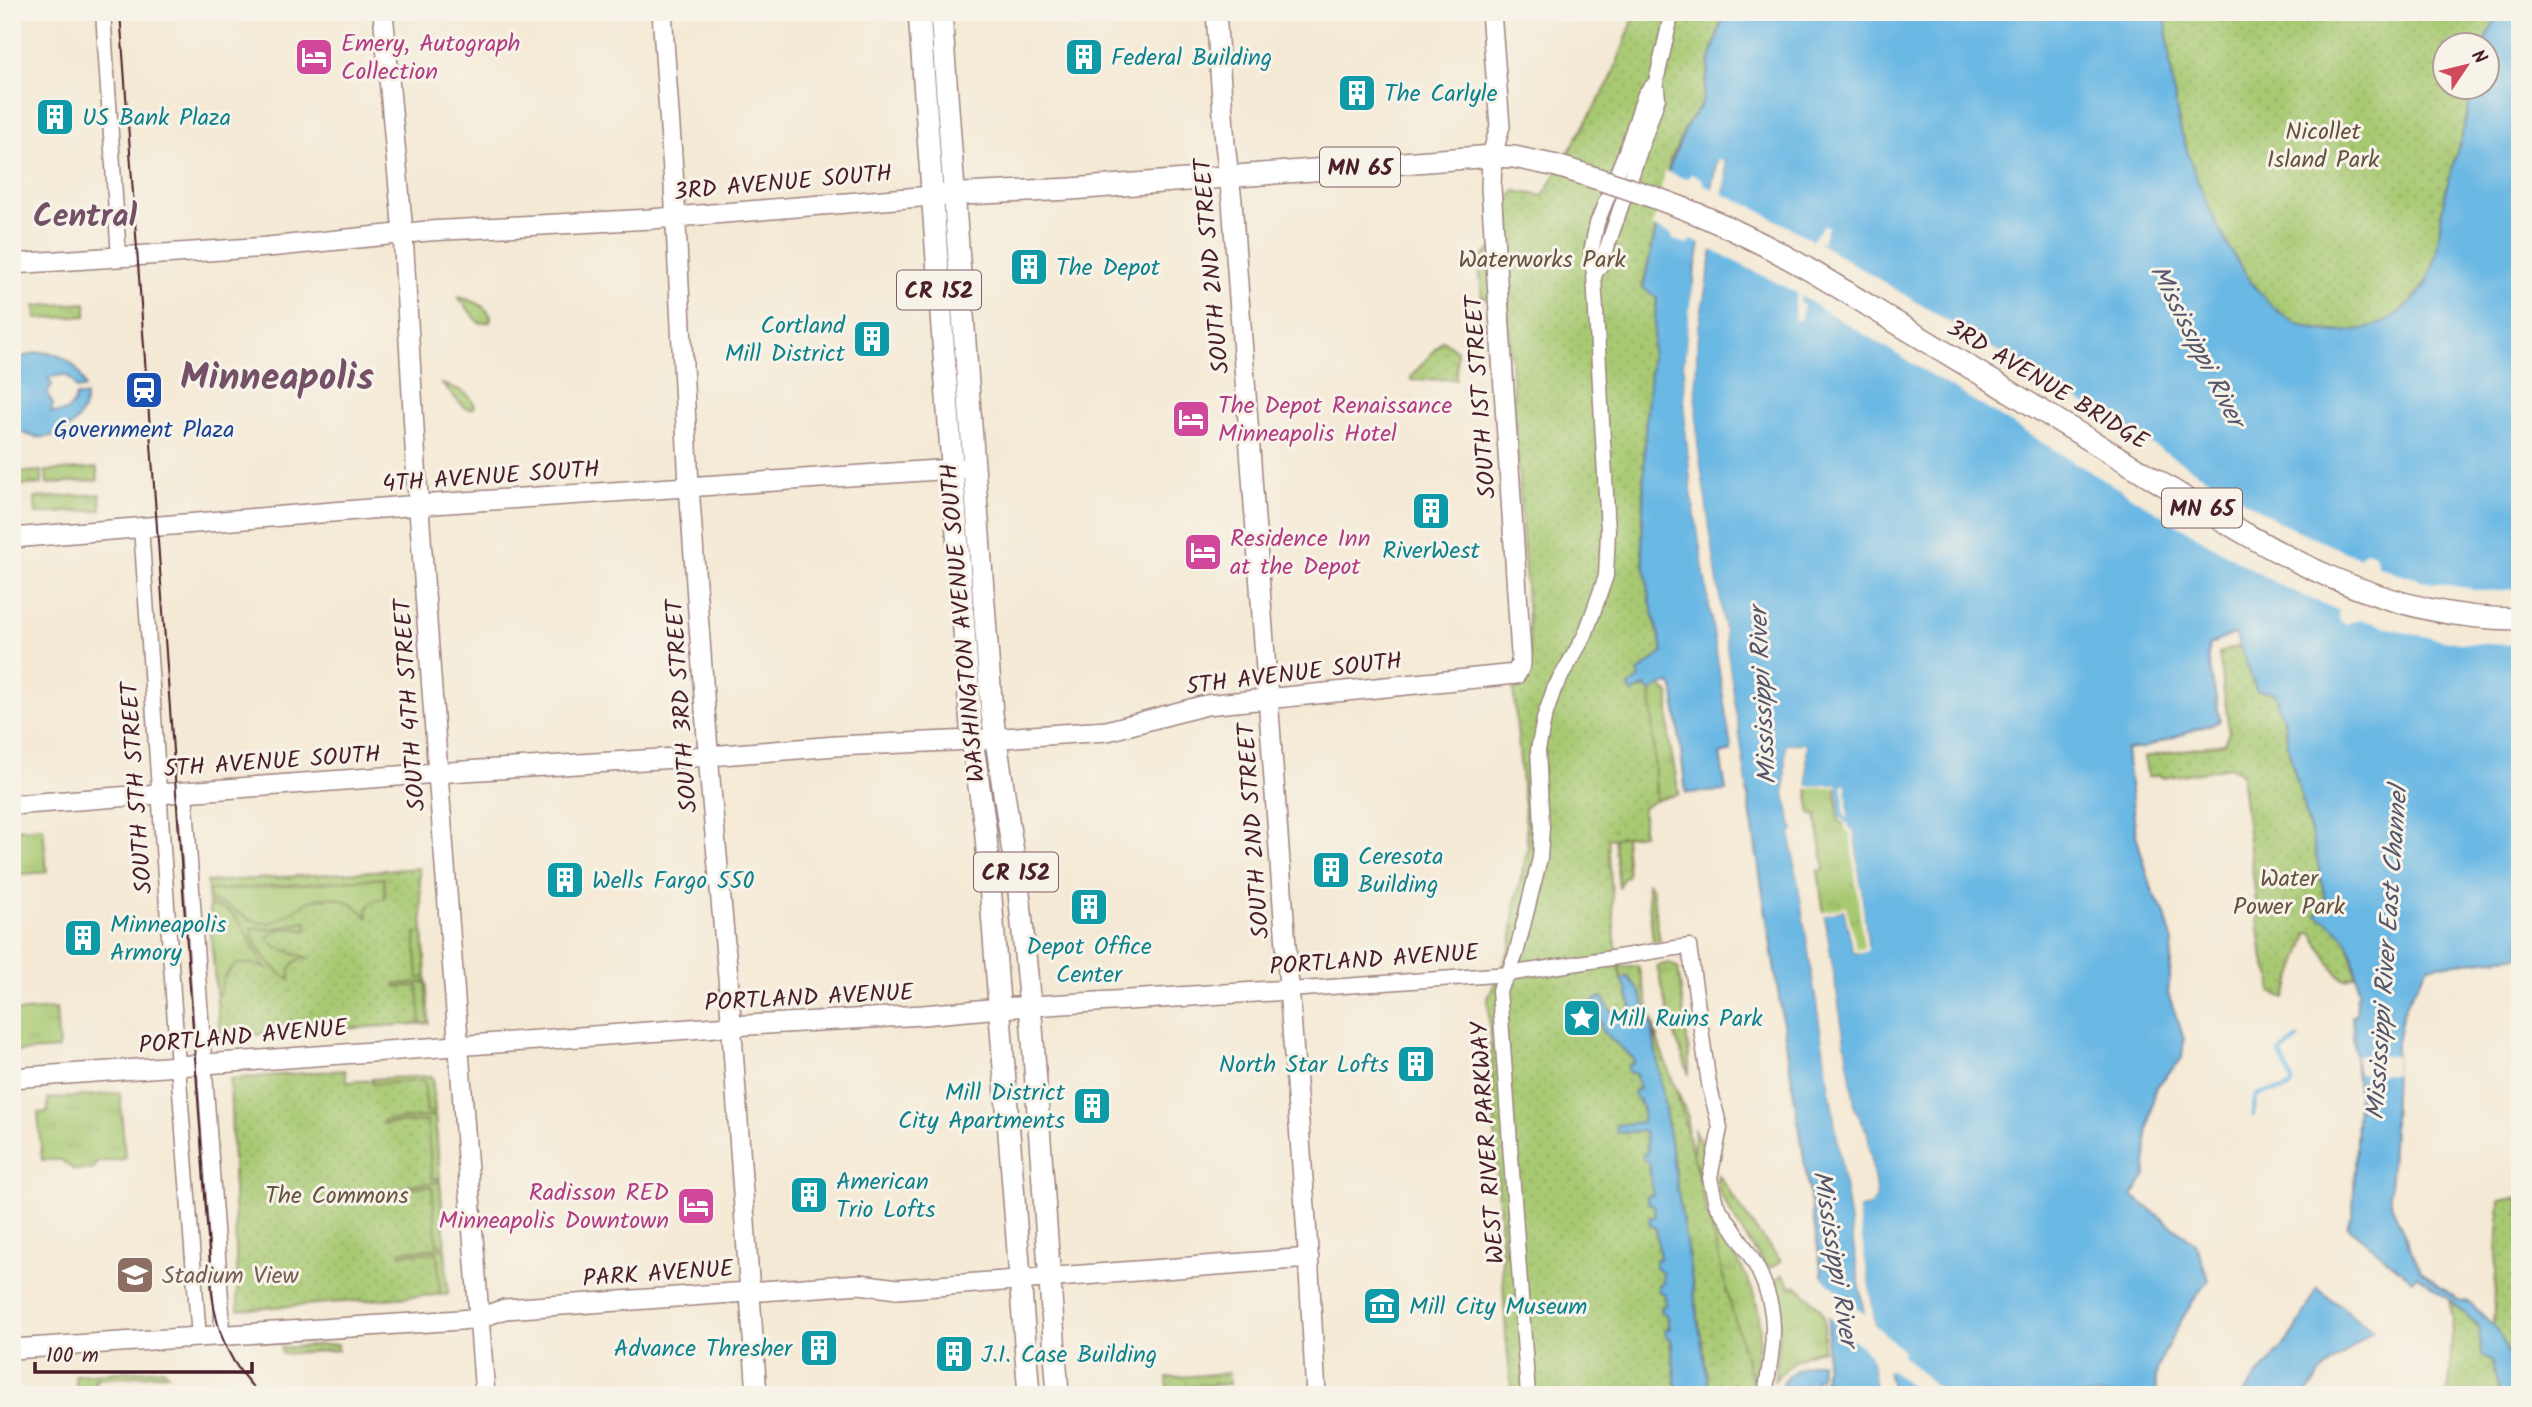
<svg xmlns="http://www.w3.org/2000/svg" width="2532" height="1407" font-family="Kalam,sans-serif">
<defs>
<pattern id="grass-tufts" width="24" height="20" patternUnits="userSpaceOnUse" patternTransform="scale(1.75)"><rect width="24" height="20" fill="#a8c972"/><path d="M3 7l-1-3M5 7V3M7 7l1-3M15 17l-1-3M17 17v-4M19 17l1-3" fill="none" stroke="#92ac63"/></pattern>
<pattern id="park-dots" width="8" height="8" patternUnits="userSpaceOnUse" patternTransform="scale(1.75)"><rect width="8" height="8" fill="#a8c972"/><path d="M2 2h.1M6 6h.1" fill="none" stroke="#92ac63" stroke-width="1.8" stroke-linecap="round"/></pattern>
</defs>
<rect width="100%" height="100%" fill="#f7f3e8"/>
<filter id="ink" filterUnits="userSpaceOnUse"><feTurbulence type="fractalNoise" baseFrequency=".0143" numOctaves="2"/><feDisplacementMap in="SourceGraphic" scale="14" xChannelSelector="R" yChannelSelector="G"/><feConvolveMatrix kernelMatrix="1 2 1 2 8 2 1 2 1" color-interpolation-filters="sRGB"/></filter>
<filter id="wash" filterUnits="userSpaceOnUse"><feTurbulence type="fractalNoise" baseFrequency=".00686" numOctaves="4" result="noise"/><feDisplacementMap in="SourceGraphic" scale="28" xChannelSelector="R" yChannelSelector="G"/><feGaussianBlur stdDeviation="1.57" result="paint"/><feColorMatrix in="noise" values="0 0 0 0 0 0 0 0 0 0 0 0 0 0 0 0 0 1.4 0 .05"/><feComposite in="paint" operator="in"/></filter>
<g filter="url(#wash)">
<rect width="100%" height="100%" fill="#f4e9d4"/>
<path fill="url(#grass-tufts)" stroke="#79744e" stroke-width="2" d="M458 297C471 300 485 304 491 317L490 322 479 323Z
M86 303V316L36 319 35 306Z
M442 384C455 388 470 392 475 406L472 409 465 408Z
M97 468 98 480 47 484 46 471Z
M42 471V484L12 486V473Z
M100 494 101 510 36 514 35 498Z
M1660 686 1669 694V739L1679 794 1656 800 1651 692Z
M1836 784 1839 821 1854 832 1868 950 1858 954 1824 915 1818 871 1825 869 1816 815H1811L1807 787Z
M43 827 47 872 12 875V829Z
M1625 836 1628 875 1622 880 1619 889 1614 837Z
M1647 881 1652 889 1660 941H1653Z
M1669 963 1678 968 1689 1055V1075L1671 1024 1657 966Z
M1619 966H1638L1662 1056 1688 1117 1687 1136 1639 990 1628 977 1621 979Z
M56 1009 59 1049 12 1052V1012Z
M120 1093 125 1159 98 1162 93 1169 74 1170 61 1160H42L38 1113 48 1112V1099Z
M1694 1130 1706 1153 1701 1182 1693 1154Z
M1718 1174 1755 1229 1781 1261 1770 1268C1762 1265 1719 1197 1717 1185 1716 1181 1717 1178 1718 1174Z
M1705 1213C1729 1248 1760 1284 1760 1330 1760 1351 1754 1374 1750 1395Z
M1782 1274 1792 1287 1796 1285C1826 1313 1826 1307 1823 1349 1800 1355 1790 1363 1774 1381 1780 1347 1782 1318 1773 1284Z"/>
<path fill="url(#park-dots)" stroke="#79744e" stroke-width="2" d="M1636 12H1724L1710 60 1702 104 1688 123 1670 161 1643 287 1657 298 1645 431 1642 550 1650 600 1663 652 1638 674 1651 692 1656 800 1643 808V834L1608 839 1615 938 1621 979 1628 992 1633 1024 1629 1025 1610 1010 1602 997 1593 1001 1601 1021V1030L1633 1058 1634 1063 1629 1072 1636 1074 1639 1089 1634 1091 1643 1110 1644 1121 1616 1133 1643 1131 1645 1133 1653 1195 1647 1197 1648 1203 1654 1205 1660 1260 1655 1268 1662 1271 1666 1305 1661 1307 1662 1313 1667 1315 1677 1395H1512L1506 1336 1488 998 1511 947 1516 899 1528 848 1513 686 1522 681 1531 663 1506 285 1482 300 1479 261 1506 234V204L1515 191 1543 196 1611 79Z
M2165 12H2499L2484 45 2444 46V88H2473L2433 268C2419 301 2391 327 2354 331 2336 332 2313 331 2296 323 2240 295 2193 182 2179 124 2171 88 2169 49 2165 12Z
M1443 340 1457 351 1456 379 1411 380V377Z
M2240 646 2257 691H2270L2277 695V706L2284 718 2289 751 2314 844 2325 898 2318 915C2348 933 2350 941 2355 975 2352 977 2349 979 2345 979 2334 976 2318 942 2312 932L2308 934 2285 998 2271 992 2272 978 2267 970 2262 952 2241 773 2230 767 2163 778 2160 775 2148 777 2144 757 2224 743 2229 732 2219 653Z
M419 868 429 1023 220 1037 207 882Z
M1652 1027 1677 1093 1730 1303 1756 1395H1710Z
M345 1070 347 1082 432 1076 448 1294 238 1310 230 1079Z
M2520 1197V1392L2511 1361 2493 1325 2500 1201Z
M2449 1299 2479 1327 2491 1359 2500 1395H2445L2449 1386 2453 1320Z
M1229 1373V1384L1168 1389 1167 1378Z"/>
<path fill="#a8c972" stroke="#79744e" stroke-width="2" d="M384 878 385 899C373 899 364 905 368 918 349 897 325 890 299 907 289 913 278 923 265 923 246 923 233 903 209 901L208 891Z
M209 906C247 907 246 946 266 968L254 964H237C226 971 221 981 220 994L216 993Z
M307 922V930C294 929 276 925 268 937 273 950 297 953 310 959 296 956 288 966 290 980 270 967 255 951 251 928L270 929Z
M415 933H423L426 978H418Z
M426 982 429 1023 421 1024 418 986 396 987V984Z
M432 1076 435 1112 427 1113 424 1081 373 1084 372 1079Z
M435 1116 440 1178 432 1179 427 1121 384 1124 383 1121Z
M440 1182 445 1244 437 1245 432 1186 408 1188V1185Z
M445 1248 448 1294 440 1295 437 1252 400 1254 401 1251Z
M338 1344V1350L282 1354 281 1348Z
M163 1369 168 1374 95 1379 96 1395H84L76 1385 75 1375Z"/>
<path fill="#6ab8e4" stroke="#5a6c88" stroke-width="2" d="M1725 12H2165C2169 49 2171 87 2179 122 2192 179 2242 299 2297 323 2312 330 2333 333 2349 331 2381 328 2410 311 2426 283 2440 259 2438 231 2443 205 2446 183 2455 161 2461 139 2466 122 2469 105 2473 88H2486V46L2484 45V43L2499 12H2520V956L2429 966C2419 982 2406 1000 2402 1018 2399 1028 2399 1037 2396 1047L2390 1195 2392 1207 2420 1270 2458 1300 2469 1302 2498 1330 2511 1361 2520 1395H2500L2491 1360 2481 1355 2479 1326 2456 1305 2417 1275 2412 1280 2347 1226 2353 1214 2358 1095 2352 1017 2357 1013 2356 997 2359 993C2351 952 2357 939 2317 915L2325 898 2314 844 2289 751 2284 718 2277 706V695L2270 691H2257L2235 634 2210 644 2208 656 2220 721 2143 748 2126 750 2136 835 2153 893 2164 912 2173 942 2168 993 2184 1039 2182 1058 2158 1085 2154 1094 2147 1135 2146 1176 2132 1196 2195 1243 2209 1280C2193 1297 2163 1350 2157 1372 2155 1380 2155 1387 2156 1395H1893L1891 1382 1880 1359 1859 1224 1858 1210 1860 1208 1870 1206 1876 1197 1867 1133 1855 1110 1824 915 1844 909 1854 952 1862 953 1868 944C1861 908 1859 870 1854 833L1849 829 1845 784 1807 787 1806 744H1786L1785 795 1794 830 1791 835 1877 1395H1779C1781 1374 1803 1364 1821 1362L1820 1379H1815V1382L1817 1385 1824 1383 1829 1320 1747 790 1697 444 1695 393 1697 333 1726 177 1724 161 1717 162 1695 271 1684 365 1686 429 1692 491 1732 751 1720 754 1726 791 1686 793 1674 692 1671 684 1660 686 1651 692 1645 686 1632 693 1629 686 1640 678 1638 673 1663 652 1650 600 1642 550 1645 431 1657 298 1643 288 1670 166 1688 123 1702 104 1710 60Z
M40 352C63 353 80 365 85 388L76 389 72 380 65 375 48 377 52 385 47 394 53 404 51 412C63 415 74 409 76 396H86C83 433 40 451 12 425V365L25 356Z
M1628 977 1639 990 1652 1027 1710 1395H1677L1671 1339 1666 1337 1665 1330 1670 1329 1667 1315 1662 1313 1661 1306 1666 1305 1665 1294 1659 1292 1658 1285 1663 1283 1662 1272 1655 1268V1259H1660L1656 1228 1650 1225 1649 1218 1655 1216 1654 1205 1648 1203 1647 1196 1653 1195 1649 1163 1643 1159V1154L1648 1153 1645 1133 1643 1131 1616 1133V1125L1642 1122 1643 1110 1639 1099 1635 1097 1634 1091 1639 1089 1636 1074 1628 1072V1065L1634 1063 1633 1058 1601 1030V1021L1593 1001 1602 997 1610 1010 1631 1025C1635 1010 1629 993 1621 979Z
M2317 1288 2373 1331 2325 1369 2305 1395H2242L2295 1332Z"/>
<path fill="#f4e9d4" d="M1718 159 1724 161 1726 177 1723 194 1751 206 1812 240 1824 225 1828 226 1823 242 1819 241V243L2283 524 2359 558 2366 551 2375 554 2378 566 2423 581 2487 591 2520 589V645L2459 643 2408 633 2359 619 2346 624 2340 621 2338 610 2283 587 2246 566 1801 296 1799 303 1804 305 1799 321 1795 320 1794 305 1797 293 1712 250 1697 333 1695 393 1697 444 1747 790 1743 791 1696 470 1692 417 1693 332 1723 177 1721 164 1698 271 1688 365 1692 464 1736 751 1733 755 1692 491 1686 429 1684 365 1690 303 1701 244 1692 240 1688 244 1673 240 1672 234 1653 227 1665 171 1686 179 1691 174 1701 178 1704 185 1712 189Z
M1786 744H1806L1807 786 1846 784 1849 828 1854 832 1868 950 1863 953 1854 952 1844 909 1824 916 1855 1110 1867 1133 1876 1197 1871 1206 1860 1208 1858 1211 1875 1325 1903 1351 1902 1355 1945 1395H1920L1890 1369 1888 1372 1886 1371 1893 1395H1889L1887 1383 1877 1360 1855 1211 1859 1205 1868 1203 1873 1196 1864 1134 1851 1110 1821 915 1823 912 1846 906 1857 949 1864 948 1850 834 1845 829 1843 787 1805 789 1803 747H1789L1790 808 1794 811 1797 829 1795 835 1881 1395H1877L1871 1356 1824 1312 1818 1273 1865 1315 1791 835 1794 830 1785 795Z
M2356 1055 2396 1056 2395 1074H2358Z"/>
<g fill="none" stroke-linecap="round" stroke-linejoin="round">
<path stroke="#6ab8e4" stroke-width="4.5" d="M1840 784 1842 816 1848 822
M2253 1115 2256 1096C2268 1088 2282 1095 2292 1085V1080L2280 1053 2298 1039"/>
</g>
</g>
<g filter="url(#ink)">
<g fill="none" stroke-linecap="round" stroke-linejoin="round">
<defs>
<path id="street" d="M103 12 119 258
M1594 275 1601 265 1658 98 1656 82 1672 12
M141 527 178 1066 199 1338
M185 791 222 1313 221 1336
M1289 990 1508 974 1689 946 1709 1084 1720 1128 1710 1178 1716 1204C1742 1242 1774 1282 1773 1330 1773 1352 1768 1374 1765 1395
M1528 1395 1499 990 1508 974 1516 954 1540 858 1542 827 1538 750 1544 719 1554 689 1585 635 1606 576 1608 531 1594 275 1591 252 1597 223 1626 151 1645 94 1656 82"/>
<path id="secondary" d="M383 12 403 233 417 482 438 773 485 1395
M662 12 674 185 689 486 710 779 728 977 757 1395
M1216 12 1225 144 1232 201 1307 1235 1316 1395
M12 264 268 247 428 231 651 219 932 196
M12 538 419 505 967 468
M12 805 464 771 709 756 836 746 972 740 1107 731 1206 705 1516 674 1521 664V654L1491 187 1492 156 1500 126 1491 12
M12 1078 731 1026 923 1015 1000 1008 1289 990
M12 1349 460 1320 479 1318 505 1309 860 1284 897 1289 1309 1258"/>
<path id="primary" d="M919 12 972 740 985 826 990 885 1029 1395
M941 12 992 714 1019 892 1032 1027 1058 1395
M942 195 1071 189 1492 156 1514 157 1557 166
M1910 331C1987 378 2064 424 2141 471 2261 544 2374 620 2520 619"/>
</defs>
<use href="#street" stroke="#9f8480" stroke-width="17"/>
<use href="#secondary" stroke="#9f8480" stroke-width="22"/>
<use href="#primary" stroke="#9f8480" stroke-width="24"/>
<use href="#street" stroke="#fff" stroke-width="14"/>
<use href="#secondary" stroke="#fff" stroke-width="19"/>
<use href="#primary" stroke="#fff" stroke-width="21"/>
<path stroke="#4a1f2b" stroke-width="2" d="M120 12 212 1294C217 1334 231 1367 261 1395"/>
<defs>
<path id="primary-bridge" d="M1557 166C1622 186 1687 206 1748 237 1804 264 1857 299 1910 331"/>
</defs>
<use href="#primary-bridge" stroke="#9f8480" stroke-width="24" stroke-linecap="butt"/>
<use href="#primary-bridge" stroke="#fff" stroke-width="21"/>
</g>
</g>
<defs>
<symbol id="hotel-square" viewBox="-11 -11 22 22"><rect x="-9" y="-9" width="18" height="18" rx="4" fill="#d1479c" stroke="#f7f3e8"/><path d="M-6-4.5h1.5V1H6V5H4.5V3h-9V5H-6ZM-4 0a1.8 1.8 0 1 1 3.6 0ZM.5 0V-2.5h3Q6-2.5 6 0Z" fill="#fff"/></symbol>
<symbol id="building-square" viewBox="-11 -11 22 22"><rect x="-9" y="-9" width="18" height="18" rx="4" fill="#0f9aa8" stroke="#f7f3e8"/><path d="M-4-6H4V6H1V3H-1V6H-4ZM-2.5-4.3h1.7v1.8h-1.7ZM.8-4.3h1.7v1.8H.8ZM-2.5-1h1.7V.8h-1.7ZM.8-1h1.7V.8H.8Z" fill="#fff"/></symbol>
<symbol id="station-square" viewBox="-11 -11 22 22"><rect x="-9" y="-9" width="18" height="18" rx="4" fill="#1a4fb4" stroke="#f7f3e8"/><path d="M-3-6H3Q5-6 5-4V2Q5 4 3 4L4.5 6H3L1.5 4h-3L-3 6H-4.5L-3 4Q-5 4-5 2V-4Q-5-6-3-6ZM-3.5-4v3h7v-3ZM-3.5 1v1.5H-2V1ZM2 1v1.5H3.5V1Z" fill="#fff"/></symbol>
<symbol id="sight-square" viewBox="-11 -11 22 22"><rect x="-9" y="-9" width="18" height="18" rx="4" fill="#0f9aa8" stroke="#f7f3e8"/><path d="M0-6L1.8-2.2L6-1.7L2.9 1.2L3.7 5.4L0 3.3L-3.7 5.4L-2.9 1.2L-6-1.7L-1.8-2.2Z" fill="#fff"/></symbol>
<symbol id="school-square" viewBox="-11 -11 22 22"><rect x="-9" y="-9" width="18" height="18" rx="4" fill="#8d6e63" stroke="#f7f3e8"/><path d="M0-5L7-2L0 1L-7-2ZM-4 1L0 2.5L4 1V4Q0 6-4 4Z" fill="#fff"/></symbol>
<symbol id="museum-square" viewBox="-11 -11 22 22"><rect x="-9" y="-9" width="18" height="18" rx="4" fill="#0f9aa8" stroke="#f7f3e8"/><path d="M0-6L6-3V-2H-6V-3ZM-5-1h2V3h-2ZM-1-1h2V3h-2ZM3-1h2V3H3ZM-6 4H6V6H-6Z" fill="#fff"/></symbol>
</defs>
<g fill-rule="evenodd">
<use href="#hotel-square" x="292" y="35" width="44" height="44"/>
<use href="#building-square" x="1062" y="35" width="44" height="44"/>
<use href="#building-square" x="1335" y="71" width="44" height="44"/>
<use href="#building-square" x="33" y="95" width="44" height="44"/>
<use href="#building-square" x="1007" y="245" width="44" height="44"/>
<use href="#building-square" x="850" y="317" width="44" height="44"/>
<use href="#station-square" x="122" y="368" width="44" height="44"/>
<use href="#hotel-square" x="1169" y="397" width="44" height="44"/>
<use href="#building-square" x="1409" y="489" width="44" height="44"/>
<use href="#hotel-square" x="1181" y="530" width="44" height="44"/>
<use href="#building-square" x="1309" y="848" width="44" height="44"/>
<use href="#building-square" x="543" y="858" width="44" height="44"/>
<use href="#building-square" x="1067" y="885" width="44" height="44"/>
<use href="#building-square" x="61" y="916" width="44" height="44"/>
<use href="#sight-square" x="1560" y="996" width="44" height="44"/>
<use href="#building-square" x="1394" y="1042" width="44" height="44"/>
<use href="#building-square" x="1070" y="1084" width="44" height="44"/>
<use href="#building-square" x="787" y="1173" width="44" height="44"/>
<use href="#hotel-square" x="674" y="1184" width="44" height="44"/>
<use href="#school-square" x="113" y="1253" width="44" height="44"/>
<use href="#museum-square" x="1360" y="1284" width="44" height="44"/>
<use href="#building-square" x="797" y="1326" width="44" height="44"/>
<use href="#building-square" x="932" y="1332" width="44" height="44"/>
</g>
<g text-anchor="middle" stroke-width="6" stroke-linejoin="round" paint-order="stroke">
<g fill="#f7f3e8" stroke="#7e5f64" stroke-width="2">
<rect x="1320" y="147.5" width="80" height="39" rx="5"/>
<rect x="897" y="270.5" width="84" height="39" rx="5"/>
<rect x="2162" y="488.5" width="80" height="39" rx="5"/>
<rect x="974" y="852.5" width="84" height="39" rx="5"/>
</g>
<g font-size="23" font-weight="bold" fill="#4a1f2b">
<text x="1360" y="175">MN 65</text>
<text x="939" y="298">CR 152</text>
<text x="2202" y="516">MN 65</text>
<text x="1016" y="880">CR 152</text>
</g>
<g font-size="24" fill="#b23c85" stroke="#f7f3e8" text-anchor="start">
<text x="341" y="51">Emery, Autograph<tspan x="341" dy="28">Collection</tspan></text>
<text x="1218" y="413">The Depot Renaissance<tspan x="1218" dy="28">Minneapolis Hotel</tspan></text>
<text x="1230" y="546">Residence Inn<tspan x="1230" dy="28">at the Depot</tspan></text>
<text x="669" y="1200" text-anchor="end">Radisson RED<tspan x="669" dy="28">Minneapolis Downtown</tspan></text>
</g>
<g font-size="24" fill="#0d838f" stroke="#f7f3e8" text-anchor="start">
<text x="1111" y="65">Federal Building</text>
<text x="1384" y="101">The Carlyle</text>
<text x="82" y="125">US Bank Plaza</text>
<text x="1056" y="275">The Depot</text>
<text x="845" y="333" text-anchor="end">Cortland<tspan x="845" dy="28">Mill District</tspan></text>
<text x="1431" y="558" text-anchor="middle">RiverWest</text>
<text x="1358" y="864">Ceresota<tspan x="1358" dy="28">Building</tspan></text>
<text x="592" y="888">Wells Fargo 550</text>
<text x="110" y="932">Minneapolis<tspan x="110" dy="28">Armory</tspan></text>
<text x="1089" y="954" text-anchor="middle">Depot Office<tspan x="1089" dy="28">Center</tspan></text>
<text x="1609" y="1026">Mill Ruins Park</text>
<text x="1389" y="1072" text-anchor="end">North Star Lofts</text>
<text x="1065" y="1100" text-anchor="end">Mill District<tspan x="1065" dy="28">City Apartments</tspan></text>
<text x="836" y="1189">American<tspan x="836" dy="28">Trio Lofts</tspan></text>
<text x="1409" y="1314">Mill City Museum</text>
<text x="792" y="1356" text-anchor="end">Advance Thresher</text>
<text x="981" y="1362">J.I. Case Building</text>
</g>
<g font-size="24" fill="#665240" stroke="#f7f3e8">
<text x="2323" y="139">Nicollet<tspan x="2323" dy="28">Island Park</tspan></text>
<text x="1542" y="267">Waterworks Park</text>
<text x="2289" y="886">Water<tspan x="2289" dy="28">Power Park</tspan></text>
<text x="337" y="1203">The Commons</text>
</g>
<g font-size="24" fill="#4a1f2b" stroke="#f7f3e8">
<text transform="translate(783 182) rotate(-5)" y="8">3RD AVENUE SOUTH</text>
<text transform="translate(1211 266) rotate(-95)" y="8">SOUTH 2ND STREET</text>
<text transform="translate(2048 384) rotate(31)" y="8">3RD AVENUE BRIDGE</text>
<text transform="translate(1480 397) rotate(-94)" y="8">SOUTH 1ST STREET</text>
<text transform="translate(491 476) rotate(-4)" y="8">4TH AVENUE SOUTH</text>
<text transform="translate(962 623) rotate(-95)" y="8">WASHINGTON AVENUE SOUTH</text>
<text transform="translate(1294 673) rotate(-7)" y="8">5TH AVENUE SOUTH</text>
<text transform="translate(409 705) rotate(-94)" y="8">SOUTH 4TH STREET</text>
<text transform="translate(681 706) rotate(-94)" y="8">SOUTH 3RD STREET</text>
<text transform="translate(272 761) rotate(-4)" y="8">5TH AVENUE SOUTH</text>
<text transform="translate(136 788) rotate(-94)" y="8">SOUTH 5TH STREET</text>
<text transform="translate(1253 831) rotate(-94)" y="8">SOUTH 2ND STREET</text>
<text transform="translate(1374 959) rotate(-4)" y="8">PORTLAND AVENUE</text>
<text transform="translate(809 997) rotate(-3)" y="8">PORTLAND AVENUE</text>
<text transform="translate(243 1036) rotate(-5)" y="8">PORTLAND AVENUE</text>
<text transform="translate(1487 1143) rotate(-94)" y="8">WEST RIVER PARKWAY</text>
<text transform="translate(658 1273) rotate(-4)" y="8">PARK AVENUE</text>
</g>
<g font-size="24" fill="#164399" stroke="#f7f3e8">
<text x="144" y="437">Government Plaza</text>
</g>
<g font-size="24" fill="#785e54" stroke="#f7f3e8" text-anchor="start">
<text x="162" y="1283">Stadium View</text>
</g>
<g font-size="26" font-style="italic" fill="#55556c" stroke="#f7f3e8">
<text transform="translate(2198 345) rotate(63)" y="9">Mississippi River</text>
<text transform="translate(1762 696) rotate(-93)" y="9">Mississippi River</text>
<text transform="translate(2386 953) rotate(-86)" y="9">Mississippi River East Channel</text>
<text transform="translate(1836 1258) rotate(81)" y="9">Mississippi River</text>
</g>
<g font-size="32" font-weight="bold" fill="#755168" stroke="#f7f3e8">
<text x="85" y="226">Central</text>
</g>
<g font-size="38" font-weight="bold" fill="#755168" stroke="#f7f3e8">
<text x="277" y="389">Minneapolis</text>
</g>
</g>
<rect width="2532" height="1407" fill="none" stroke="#f7f3e8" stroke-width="42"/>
<g transform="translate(2466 66) rotate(55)"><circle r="33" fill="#f7f3e8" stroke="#b29e9c" stroke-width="2"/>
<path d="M0-5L12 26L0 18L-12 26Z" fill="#d1495b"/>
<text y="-10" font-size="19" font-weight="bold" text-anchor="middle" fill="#4a1f2b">N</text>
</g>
<path d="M35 1362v10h217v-10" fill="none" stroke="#4a1f2b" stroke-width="3.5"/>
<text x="46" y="1362" font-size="21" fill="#4a1f2b" stroke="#f7f3e8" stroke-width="5" paint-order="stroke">100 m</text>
</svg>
